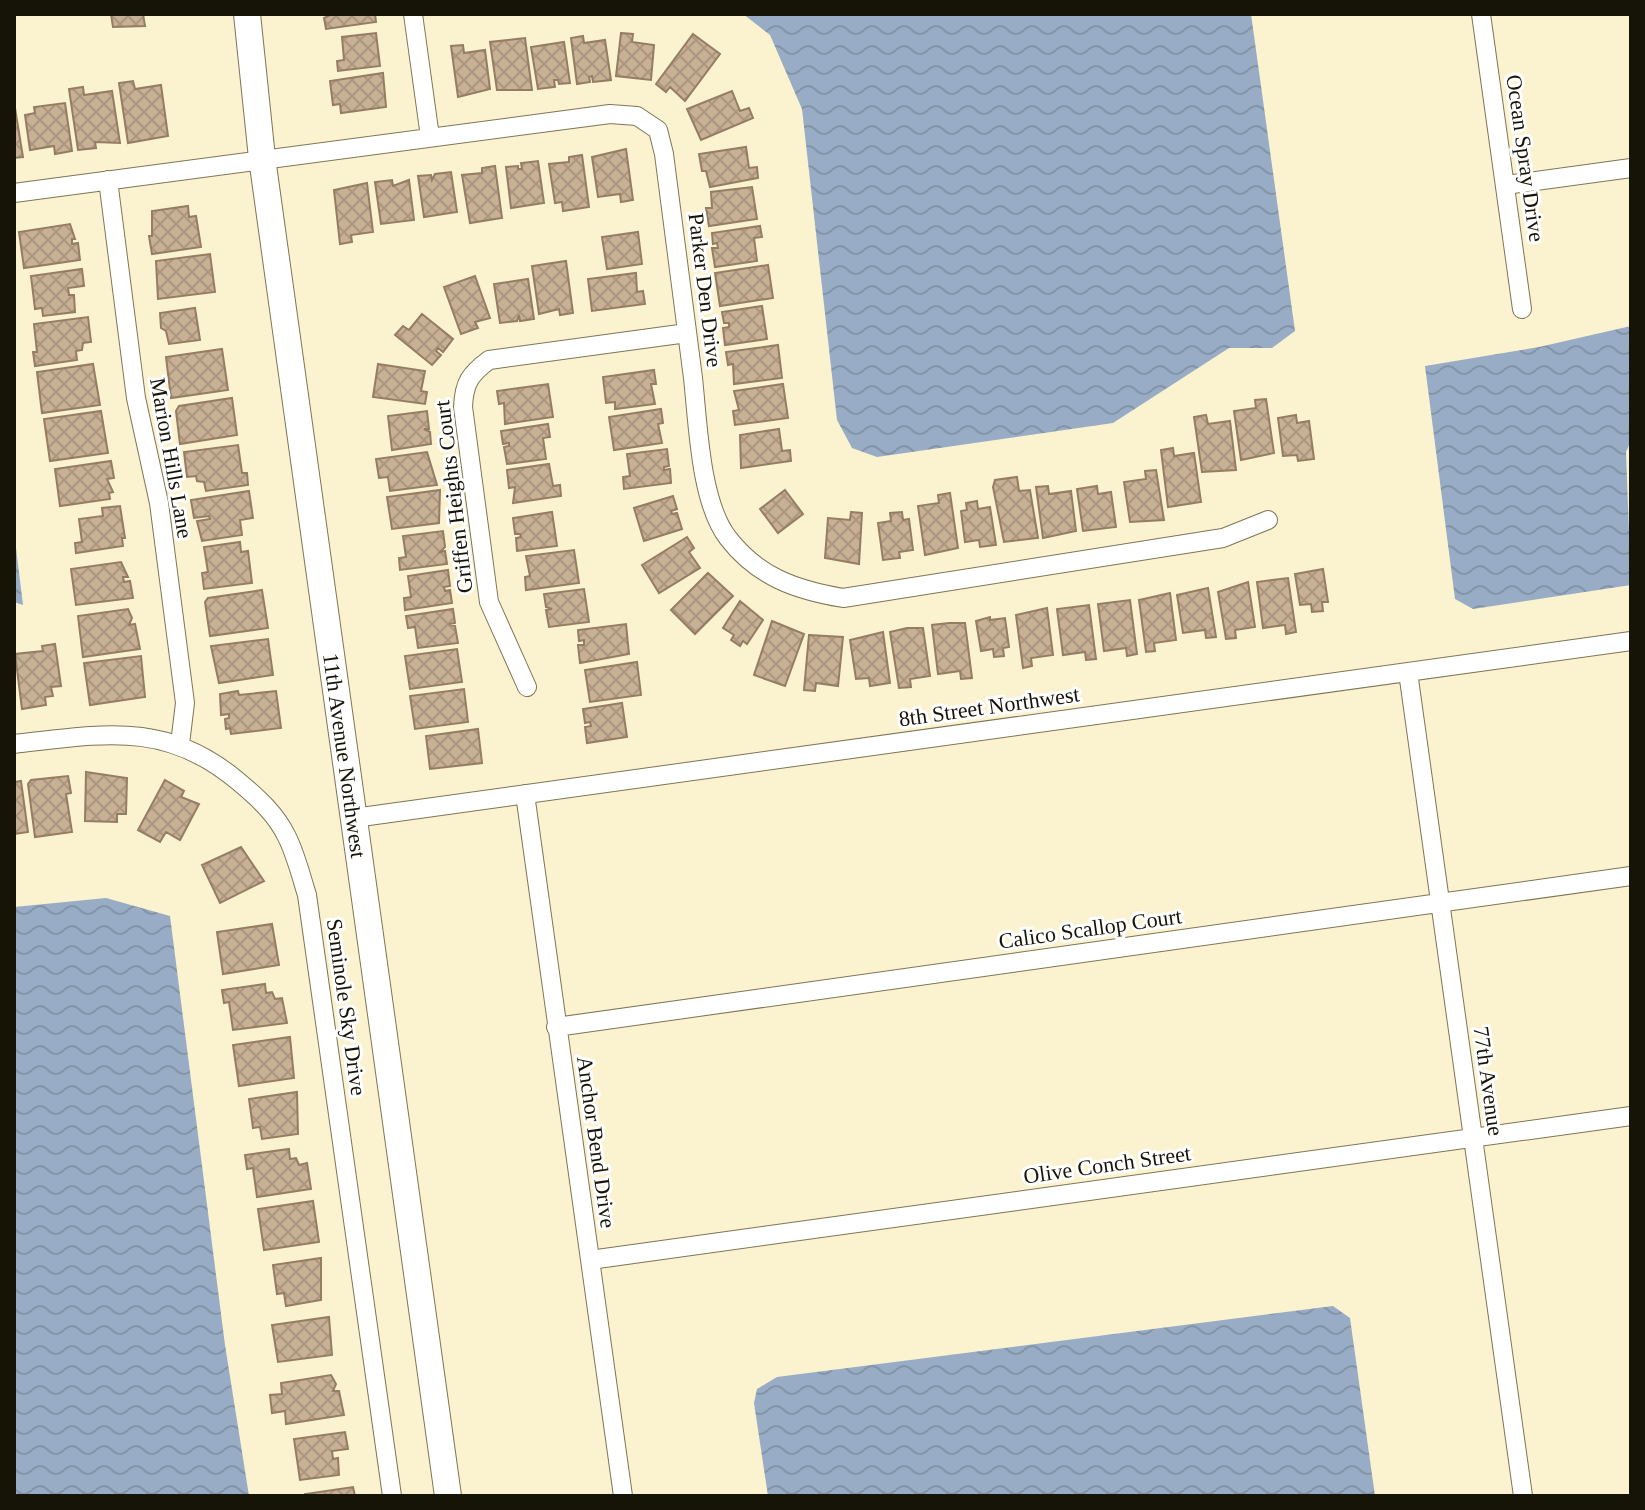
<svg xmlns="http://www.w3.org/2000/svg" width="1645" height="1510" font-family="'Times New Roman',serif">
<defs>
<pattern id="water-waves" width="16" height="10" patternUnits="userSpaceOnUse" patternTransform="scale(2)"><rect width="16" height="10" fill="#98adc5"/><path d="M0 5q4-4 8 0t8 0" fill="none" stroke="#8294a8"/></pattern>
<pattern id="building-cross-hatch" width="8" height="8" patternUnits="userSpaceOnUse" patternTransform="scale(2)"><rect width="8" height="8" fill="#c8b095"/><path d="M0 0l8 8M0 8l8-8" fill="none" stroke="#ab967f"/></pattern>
</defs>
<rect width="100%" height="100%" fill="#fbf2cf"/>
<path fill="url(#water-waves)" d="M743 14H1251L1295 331 1272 348H1229L1113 423 877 457 852 448 837 420 802 109 770 35Z
M1631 326V441L1626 452 1631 585 1473 609 1455 599 1425 366 1539 347Z
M14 532 23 605 14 602Z
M106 898 170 916 225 1345 249 1496H14V907Z
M1333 1306 1350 1318 1375 1496H768L754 1403 757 1389 777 1377Z"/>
<path fill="url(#building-cross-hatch)" stroke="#947d63" stroke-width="2" d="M111 14H143L145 26 113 27Z
M332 14H375L376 22 326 29 324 18Z
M376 33 380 66 338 71 337 61 344 60 342 37Z
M621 33 633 34 632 42 654 45 651 80 616 76Z
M693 34 720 54 685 101 670 87 666 92 656 84Z
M583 36 584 43 605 40 611 80 593 82 592 76 589 77 590 82 577 84 571 38Z
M525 38 532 90H497L490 42Z
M564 42 570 83 559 84 558 80H554L555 87 538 89 531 47Z
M463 45 464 53 485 50 490 89 458 97 451 46Z
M383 73 386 107 341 113 340 104 333 105 330 81Z
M133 81 135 89 161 85 168 136 128 143 119 83Z
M83 87 84 95 112 91 120 143 95 142 96 148 78 150 69 89Z
M732 91 740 111 749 108 753 118 701 140 687 109Z
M14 102 23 157 14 158Z
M65 103 72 151 55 154 54 146 30 150 25 115 35 113 34 107Z
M746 147 749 168 757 167 758 178 710 187 706 171H702L699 154Z
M626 149 633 200 621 202 620 194 598 197 592 157Z
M582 155 589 207 563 211 562 202 555 203 549 164 569 162V157Z
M538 161 544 203 511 208 506 167 518 166V169H522L521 163Z
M495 166 502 218 470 223 462 175 482 173V168Z
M451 172 457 212 424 217 418 176 431 175 432 180 435 174Z
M392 180 393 186 409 180 414 220 381 224 375 182Z
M367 183 373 232 351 235 352 242 340 244 334 190Z
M752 187 757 219 709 226 706 208H712L711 192Z
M188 206 189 217 196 216 201 247 152 254 149 236H152V211Z
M70 224 75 239H72V244L78 243 80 260 24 268 19 232Z
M760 226 762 237 754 238 757 261 715 267 712 248H718L717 243 713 244 712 233Z
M638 232 642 264 607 269 602 237Z
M210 254 215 292 158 299 156 261Z
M566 261 573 313 560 315 559 309 539 314 532 266Z
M768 265 773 298 720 306 715 273Z
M82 269 84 286 68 288 69 295H74L75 312 43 316 42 308 35 309 31 276Z
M636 273 637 292 643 291 645 304 592 311 588 279Z
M475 276 490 318 475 322 478 328 461 334 444 287Z
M528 279 534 319 520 321 519 315 517 321 500 323 494 284Z
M762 306 767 339 725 345 723 328 729 327V323H724L722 312Z
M195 308 200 340 169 344 166 331 161 328 160 313Z
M422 314 453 339 443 352 438 348 436 351 441 355 432 365 395 335 403 326 409 330Z
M88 317 91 342 83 343 82 350 76 351 77 360 35 366 33 352H37L34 324Z
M778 345 782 378 734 384 733 364 728 365 726 352Z
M222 349 228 390 171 398 166 357Z
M93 364 100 405 42 413 37 372Z
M378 364 425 371 421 391 427 392 425 404 373 397Z
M654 370 656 384H651L655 404 615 409V402L606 403 603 377Z
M548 384 553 417 505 424 504 403 499 404 497 391Z
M783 384 788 418 735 425 733 411 739 410 734 391Z
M232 398 237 435 180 444 176 411 179 406Z
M1266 399 1274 453 1241 460 1234 411 1256 408 1255 400Z
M661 409 663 423 658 424 662 443 614 450 609 417Z
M101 411 108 453 50 461 44 419Z
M427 411 429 429H424L430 432 431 444 392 450 388 416Z
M1206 415 1208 424 1230 421 1236 470 1202 472 1194 417Z
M1296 415 1297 423 1309 421 1314 459 1298 461 1297 455 1283 456 1278 418Z
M548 424 550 437 543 438 546 459 507 464 504 447 509 446V443L503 444 501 431Z
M779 429 782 451 790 450 791 461 741 468 740 435Z
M238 445 242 473H247L248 485 206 491 204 482 197 481 196 476 187 477 184 452Z
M1173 448 1174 456 1194 453 1201 502 1168 507 1161 450Z
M667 449 669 466 664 467V470L670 469 671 483 624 489 623 477 630 476 627 454Z
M427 452 437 485 390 491 388 477 379 478 376 459Z
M111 461 114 478 107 479 113 492 109 493 110 499 60 506 55 469Z
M549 464 553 486 560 485 561 496 513 503 515 487 509 488 507 470Z
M1156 470 1164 520 1130 522 1124 482 1146 479 1145 471Z
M1017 477 1019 491 1030 490 1038 538 1004 542 993 487 995 480Z
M1048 486 1049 494 1071 491 1076 531 1043 538 1036 487Z
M1097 486 1098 494 1111 492 1116 527 1083 531 1077 489Z
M440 490 439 523 392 529 387 497Z
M785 490 803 514 778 533 760 509Z
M249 491 253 518 240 520 242 535 202 541 197 521 210 519 209 516 194 518 191 500Z
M950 493 958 548 925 555 918 506 939 503 938 495Z
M673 496 677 509 671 511 672 514 677 513 682 529 644 541 634 508Z
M977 501 978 509 990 507 996 545 980 547 979 540 965 542 961 511 967 510 966 503Z
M120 506 125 538H122L123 546 76 553 75 543 82 542 79 519 103 516 102 508Z
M552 512 557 546 517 551 516 538 521 537 520 534H515L513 518Z
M851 512 862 513 859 564 825 558 828 518 850 520Z
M902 512 903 520 909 519 913 550 899 552 900 558 883 560 878 523 891 521 890 513Z
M443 531 445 547 440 552 445 551 447 564 400 570 399 558 406 557 403 536Z
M687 537 694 548 689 552 700 568 659 593 642 565Z
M240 542 241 552 248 551 252 583 204 589 202 573 208 572 204 547Z
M574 550 579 583 526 590 525 577 530 576 526 556Z
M121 562 128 577H123L124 582 130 581 133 598 76 605 71 569Z
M1323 569 1328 602H1322L1323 611 1312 612 1311 604 1300 605 1295 574Z
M448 570 450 586 444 587 445 591 450 590 452 603 405 610 404 598 411 597 408 576Z
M708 573 733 596 695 634 671 610Z
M1288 578 1296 632 1286 634 1285 625 1263 628 1257 582Z
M1248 582 1255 627 1235 630 1236 638 1226 639 1218 592Z
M1208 588 1216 637 1206 638 1205 630 1183 633 1177 595Z
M584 589 589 622 549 627 546 610 552 609 546 607 544 594Z
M262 590 268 628 210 636 205 602 208 598Z
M1170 593 1176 640 1154 643 1155 651 1146 652 1139 600Z
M1130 600 1137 654 1127 656 1126 648 1104 651 1098 604Z
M740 601 763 620 747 644 743 641 740 646 731 640 734 635 723 628Z
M1089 605 1096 659 1086 660 1085 652 1063 655 1057 609Z
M1047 608 1053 655 1031 658 1032 666 1023 668 1016 615Z
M128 609 132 618 129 625 135 624 140 649 83 657 78 616Z
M453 609 455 623 449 624 455 626 458 643 418 648 415 627 408 628 406 616Z
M990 617V620L1005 618 1009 647 1003 648 1004 656 994 657 993 649 981 651 976 621Z
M772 621 804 634 785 686 754 675Z
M949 623H965L972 678 961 679 960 671 938 674 932 625Z
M626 624 629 654 580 663 578 645H584V640L579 641 578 630Z
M907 628H923L930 676 910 679 911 687 899 688 890 632Z
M883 632 890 683 870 686 869 678 856 679 850 640Z
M809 635 843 637 838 686 816 683 815 691 804 690Z
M268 639 273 675 219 683 211 646Z
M55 644 61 686 51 687 53 696 45 697 46 705 22 709 15 654 43 651 42 646Z
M457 649 462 682 410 689 405 656Z
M141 656 145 697 90 705 84 663Z
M637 662 641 695 590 702 585 670Z
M464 689 468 722 415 729 410 696Z
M238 691 239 695 276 691 281 728 231 734 230 728 226 729 225 719 229 718V714L221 715 220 694Z
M622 703 627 737 587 743 585 727 591 726 590 722 585 723 583 709Z
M478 729 482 763 430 769 426 736Z
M86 772 127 778 126 814H117V822L85 821Z
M68 776 71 793 66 794 72 832 35 837 28 784 31 780Z
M165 780 184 791 181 797 199 804 180 840 166 832 160 842 138 830Z
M21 781 28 832 14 834V782Z
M241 847 264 881 220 903 202 865Z
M272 924 279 965 223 974 217 932Z
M265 984 266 993 272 992 275 999 282 998 287 1023 233 1030 229 1002 224 1003 222 990Z
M290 1037 294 1078 239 1086 233 1045Z
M297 1092 298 1134 262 1139 260 1127 253 1128 249 1099Z
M289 1149 290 1159 296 1158 299 1165 307 1163 311 1189 257 1197 253 1168 247 1169 245 1155Z
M313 1201 319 1242 264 1250 258 1209Z
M321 1258V1300L286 1306 284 1293 277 1294 273 1265Z
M329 1317 332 1355 278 1362 272 1325Z
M331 1375 336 1384 333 1391H339L344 1415 286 1424 285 1411 272 1413 270 1395 282 1394 281 1383Z
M345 1432 348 1449 332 1451 333 1459 338 1458 339 1475 300 1480 294 1439Z
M353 1487 355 1496H305V1494Z"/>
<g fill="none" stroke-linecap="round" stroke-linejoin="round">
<defs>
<path id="street" d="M413 14 430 137
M1481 14 1522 309
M108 180 136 398 159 503 185 703 180 744
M1506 185 1631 168
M14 193 610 114 637 116 658 130 664 154C674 229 683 303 693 378 698 423 700 502 728 538 758 577 796 590 843 598L1223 538 1268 520
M1408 672 1523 1496
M527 687 489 602 463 407C464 383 470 374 489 360L687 333
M14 744C103 734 166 720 239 782 258 798 276 814 287 837 296 855 301 876 307 895L392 1496
M525 794 623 1496
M354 818 1631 641
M556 1027 1631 876
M590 1260 1631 1116"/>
<g id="secondary">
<path id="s1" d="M247 14 262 158 448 1496"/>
</g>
</defs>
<use href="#street" stroke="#7e7556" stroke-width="20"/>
<use href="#secondary" stroke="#7e7556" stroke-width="28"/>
<use href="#street" stroke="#fff" stroke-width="18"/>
<use href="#secondary" stroke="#fff" stroke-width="26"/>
</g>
<g text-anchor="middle" stroke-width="6" stroke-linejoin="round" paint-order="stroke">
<g font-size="22" fill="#161307" stroke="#fff">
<text transform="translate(1526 158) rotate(82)" y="8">Ocean Spray Drive</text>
<text transform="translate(706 290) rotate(83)" y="8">Parker Den Drive</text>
<text transform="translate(172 458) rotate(80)" y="8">Marion Hills Lane</text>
<text transform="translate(453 497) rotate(-97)" y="8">Griffen Heights Court</text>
<text transform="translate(989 706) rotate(-8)" y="8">8th Street Northwest</text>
<text dy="8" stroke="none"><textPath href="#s1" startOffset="748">11th Avenue Northwest</textPath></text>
<text transform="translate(1090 928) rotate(-8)" y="8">Calico Scallop Court</text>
<text transform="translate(347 1007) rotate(82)" y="8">Seminole Sky Drive</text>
<text transform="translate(1489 1081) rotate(82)" y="8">77th Avenue</text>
<text transform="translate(597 1142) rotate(82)" y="8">Anchor Bend Drive</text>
<text transform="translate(1107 1164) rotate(-8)" y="8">Olive Conch Street</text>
</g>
</g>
<rect width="1645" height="1510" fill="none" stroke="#161307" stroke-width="32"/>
</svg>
